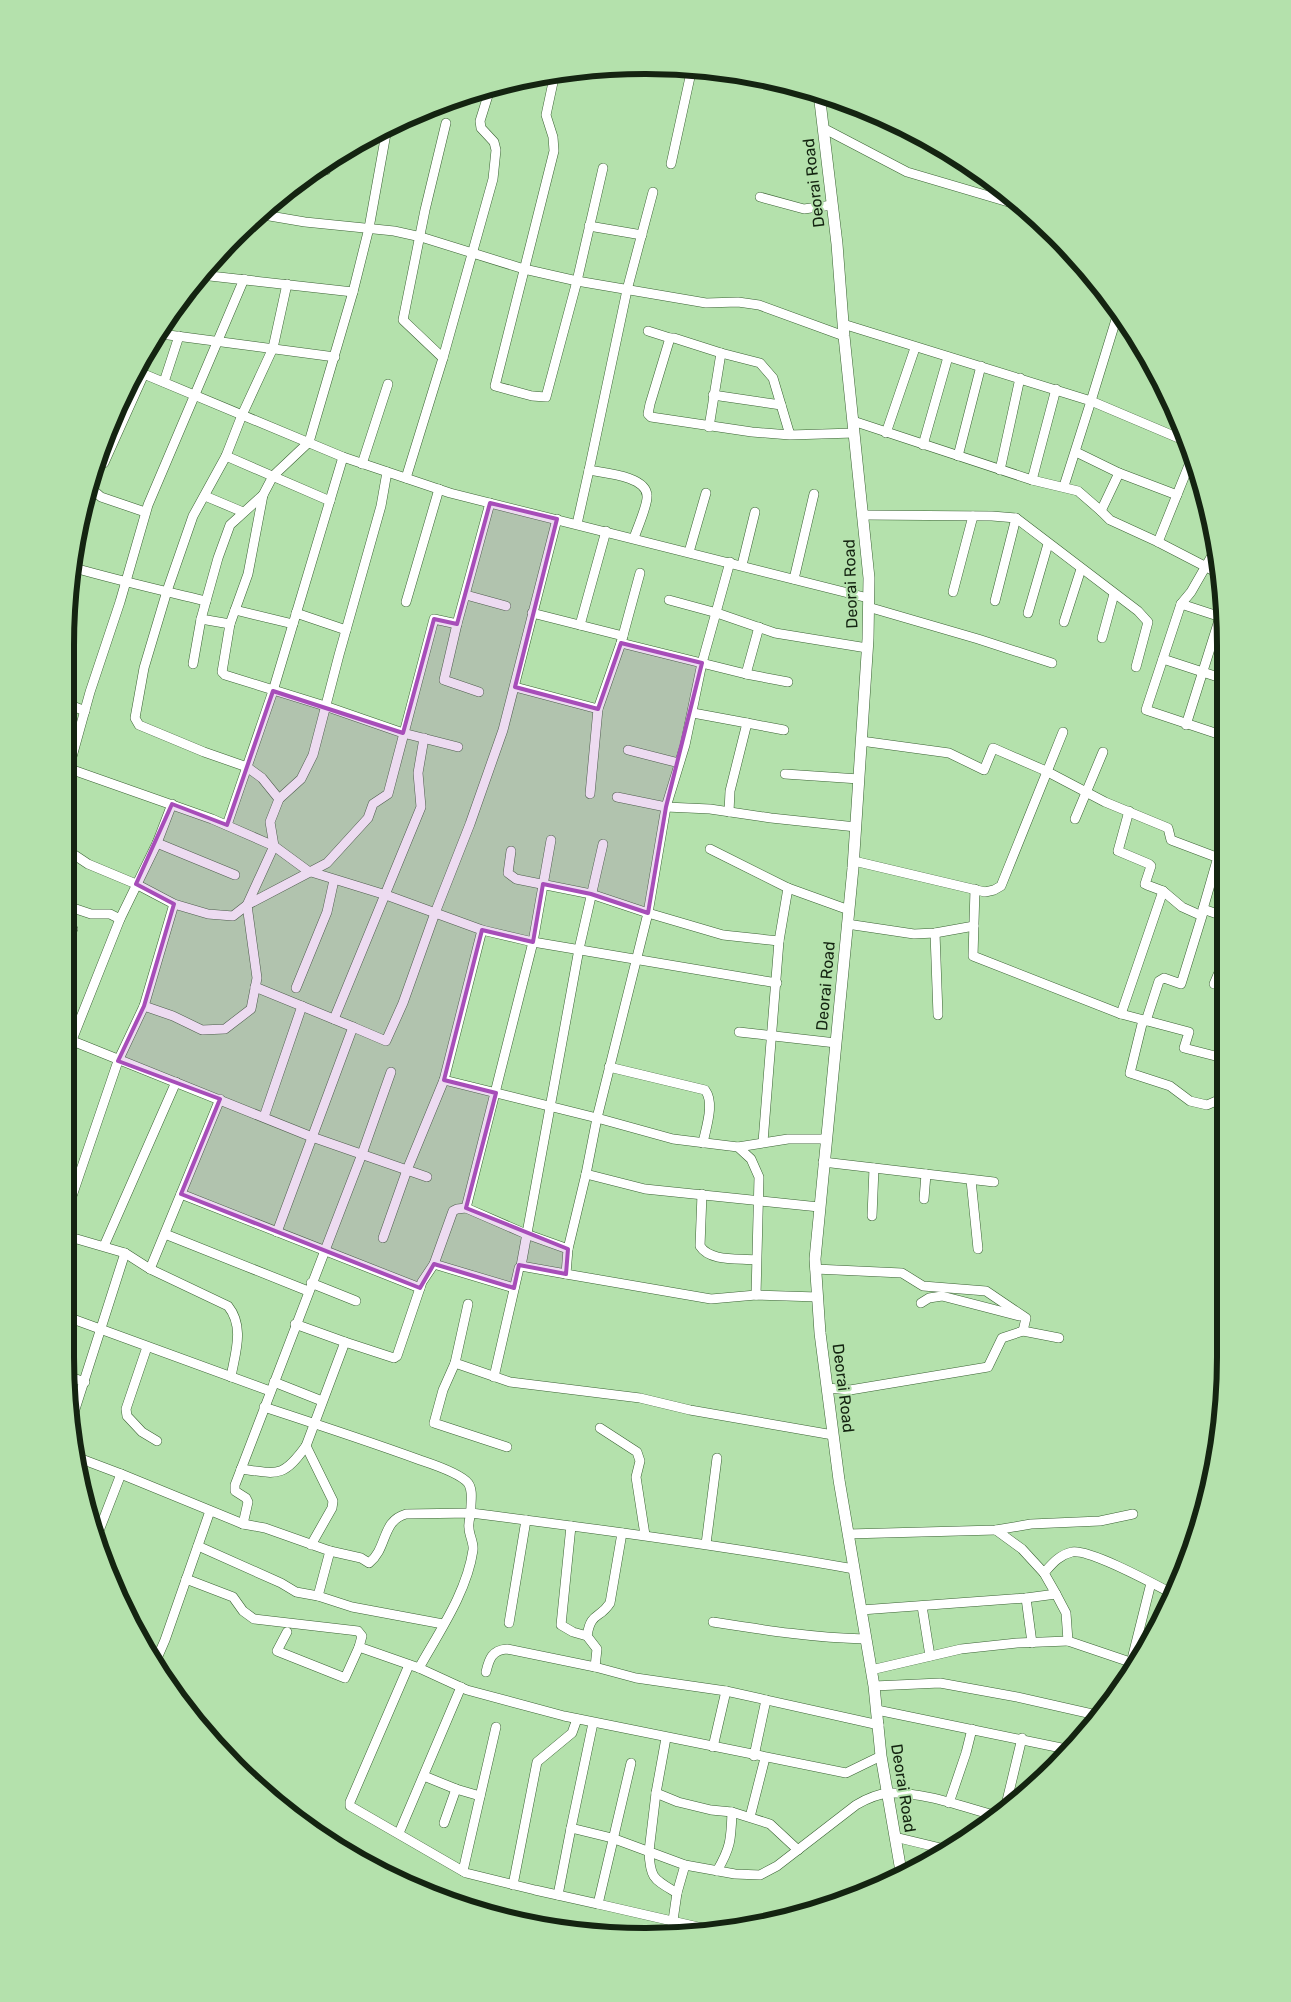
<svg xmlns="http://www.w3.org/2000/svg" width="1291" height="2002" font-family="Rubik,sans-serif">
	<rect width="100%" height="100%" fill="#b4e1ac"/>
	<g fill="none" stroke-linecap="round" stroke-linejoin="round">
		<defs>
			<g id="minor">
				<path d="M555,73L546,115L553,137L554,151L495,386L532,396L546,397L577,281L603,168"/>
				<path d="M823,128L907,172L1022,206"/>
				<path d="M671,164L692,68"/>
				<path d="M315,172L326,170L328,162"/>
				<path d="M760,197L804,209L832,205"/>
				<path d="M258,214L305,222L394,231L421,237L524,269L577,281L706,303L738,302L759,305L844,336"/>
				<path d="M589,226L642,235"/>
				<path d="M201,275L353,292"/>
				<path d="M1118,313L1091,401L1188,442"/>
				<path d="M843,324L1091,401L1064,486"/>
				<path d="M648,331L670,338"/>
				<path d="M161,334L335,357"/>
				<path d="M1139,347L1144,349"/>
				<path d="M443,358L403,320L425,210L446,123"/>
				<path d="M139,372L343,457L450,493L868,598"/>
				<path d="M164,382L179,336"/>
				<path d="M713,395L781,405"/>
				<path d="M853,421L1032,480L1078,491L1101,511L1119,473L1177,495"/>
				<path d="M709,427L721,353"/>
				<path d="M886,433L915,348"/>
				<path d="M790,435L773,378L760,363L721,353L674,338H670L650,404L648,414L651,417L752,432L790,435L854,433"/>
				<path d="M923,445L948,357"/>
				<path d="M1076,452L1119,473"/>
				<path d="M226,456L330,501"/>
				<path d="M958,456L981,366"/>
				<path d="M104,463L144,374"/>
				<path d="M362,464L388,384"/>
				<path d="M1000,470L1020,378"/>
				<path d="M406,478L443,358L493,179L496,150L494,142L481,128L480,121L490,89"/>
				<path d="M1032,480L1056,389"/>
				<path d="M92,489L101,497L145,512"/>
				<path d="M205,496L243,512"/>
				<path d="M1101,511L1110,520L1158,542L1218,573"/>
				<path d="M862,515L992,516L1016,518L1138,611L1148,622L1136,667"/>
				<path d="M577,524L589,470"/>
				<path d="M634,538C637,529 648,504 647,496C647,476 604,473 589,470L627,290L653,192"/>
				<path d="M1158,542L1193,455"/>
				<path d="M689,552L706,493"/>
				<path d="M1214,552L1191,592L1181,604L1146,710L1224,736"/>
				<path d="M742,565L755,512"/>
				<path d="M71,567C116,580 160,590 206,601"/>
				<path d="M794,579L814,494"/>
				<path d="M953,592L973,516"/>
				<path d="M466,595L506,606"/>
				<path d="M669,600L717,613L775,633L867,648"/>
				<path d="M995,601L1016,518"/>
				<path d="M406,602L439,489"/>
				<path d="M1181,604L1224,618"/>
				<path d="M868,607L978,639L1052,663"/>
				<path d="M235,610L293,624"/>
				<path d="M296,613L346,630"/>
				<path d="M532,613L623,636"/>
				<path d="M1028,613L1048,544"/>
				<path d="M201,619L230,624L248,574L263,495"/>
				<path d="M1064,622L1081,569"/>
				<path d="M230,624L222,672L225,675L325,706L403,733L458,747"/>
				<path d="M457,624L444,680L479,692"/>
				<path d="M580,625L606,531"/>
				<path d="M1102,638L1114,594"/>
				<path d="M621,643L746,674L759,627"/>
				<path d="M1163,659L1224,679"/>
				<path d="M193,664L201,619L218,558L230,525L263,495L273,476L309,442L353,292L369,228L387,128"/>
				<path d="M746,674L788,682"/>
				<path d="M515,687L598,709"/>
				<path d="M70,705L85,711"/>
				<path d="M693,713L747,723L730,791L729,812"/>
				<path d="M747,723L784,730"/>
				<path d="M1186,725L1220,617"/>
				<path d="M861,741L949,753L984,770L993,748L1046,771L1105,802L1168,828L1171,840L1224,860"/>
				<path d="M628,750L679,763"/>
				<path d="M70,764L90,692L120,602L148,505L244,279"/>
				<path d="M70,769L212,819L274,846L308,871L386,895L482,930L533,942L777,983"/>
				<path d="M785,774L859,779"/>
				<path d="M590,794L598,709L621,643L640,573"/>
				<path d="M617,797L666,807L710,809L771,818L856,827"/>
				<path d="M279,799L262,778L247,767L204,752L139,725L135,718L144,668L167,591L193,516L226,456L242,415L273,348L287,284"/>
				<path d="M1129,811L1118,851L1149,864L1151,866L1145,884L1147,885L1163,891L1182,907L1202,916L1181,984L1164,978L1159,981L1146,1021"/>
				<path d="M1075,819L1103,752"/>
				<path d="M227,825L273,691L343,457"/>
				<path d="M157,843L235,875"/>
				<path d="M710,849L788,888"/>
				<path d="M511,851L508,873L516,879L591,894L648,913L723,935L779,941"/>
				<path d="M70,852L88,864L136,884L174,904L208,914L233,916L247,905L327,863L368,818L373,804L388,794L434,619L457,624L490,503"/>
				<path d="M854,861L985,892L994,890L1001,886L1063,732"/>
				<path d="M975,889L973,956L1121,1014L1189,1032L1184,1048L1223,1058"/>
				<path d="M70,907L91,914H110L120,919"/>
				<path d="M1203,909L1218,857"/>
				<path d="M1203,913V909L1223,916"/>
				<path d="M70,924L73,929"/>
				<path d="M847,924L914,934L935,933L974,926"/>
				<path d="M482,930L444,1080L597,1118L673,1139L738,1147L751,1159L759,1177L756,1295"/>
				<path d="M935,933L938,1015"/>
				<path d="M1214,984L1223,963"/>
				<path d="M255,987L353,1027"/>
				<path d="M296,988L327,912L334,880"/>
				<path d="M144,1006L173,1016L202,1030L225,1029L251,1009L257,978L247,905L274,846L270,822L279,799L301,779L313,755L339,655L381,506L387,472"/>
				<path d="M1121,1014L1163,891"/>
				<path d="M334,1019L421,807L418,773L424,738"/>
				<path d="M1143,1020L1130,1073L1170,1086L1190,1101L1207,1105L1223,1098"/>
				<path d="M739,1032L836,1043"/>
				<path d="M70,1040L312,1137L427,1177"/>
				<path d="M70,1045L120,919L157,843L172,804"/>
				<path d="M609,1067L705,1090C715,1103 706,1127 703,1143"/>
				<path d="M264,1117L302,1006"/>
				<path d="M763,1142L779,941L788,888L849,910"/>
				<path d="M738,1147L788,1139H825"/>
				<path d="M823,1162L994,1182"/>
				<path d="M586,1174L645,1189L819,1207"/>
				<path d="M971,1180L978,1249"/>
				<path d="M181,1194L420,1288L422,1282L434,1264L453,1211L457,1209L466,1208L526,1234L568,1249L566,1274L711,1299L756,1295L818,1297"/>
				<path d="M702,1194L700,1246C710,1262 739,1258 756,1260"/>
				<path d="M924,1199L926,1174"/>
				<path d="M70,1202L118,1061L144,1006L174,904"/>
				<path d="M466,1208L533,942L551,840"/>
				<path d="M872,1216L874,1168"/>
				<path d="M277,1232L353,1027L386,1041L403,1003L435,913L470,824L503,730L557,519"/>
				<path d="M165,1234L308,1291"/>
				<path d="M70,1237L125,1253L150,1269L228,1306C245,1327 235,1353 231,1377"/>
				<path d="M383,1238L407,1170L444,1080"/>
				<path d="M104,1246L176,1082"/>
				<path d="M568,1249L586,1174L597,1118L648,913L666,807L685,745L702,663L730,562"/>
				<path d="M434,1264L514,1288"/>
				<path d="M521,1266L579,949L603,844"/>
				<path d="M150,1269L220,1099"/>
				<path d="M815,1269L902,1273L923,1286L986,1291L1026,1318L1023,1331L1059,1338"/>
				<path d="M311,1283L356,1301"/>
				<path d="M921,1303L929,1298L942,1296L1019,1316"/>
				<path d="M468,1304L455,1363L510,1382L640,1398L690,1410L833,1435"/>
				<path d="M70,1318L270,1391"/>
				<path d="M295,1324L345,1342L306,1446L333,1501L332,1508L311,1545"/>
				<path d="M345,1342L394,1358L397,1356L420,1288"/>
				<path d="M147,1347L126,1409L127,1416L142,1432L157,1441"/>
				<path d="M455,1363L443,1390L434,1423L507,1447"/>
				<path d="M70,1377L85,1382"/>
				<path d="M494,1377L519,1268L521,1266L566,1274"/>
				<path d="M274,1382L322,1401"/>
				<path d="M827,1388L850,1390L988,1367L1002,1338L1023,1331"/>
				<path d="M264,1407C316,1424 368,1441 420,1460C432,1464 460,1473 468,1483C474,1491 470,1503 471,1513C599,1529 727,1546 854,1569"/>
				<path d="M70,1425L125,1253"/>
				<path d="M600,1428L637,1452L640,1461L636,1477L645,1535"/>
				<path d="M76,1457L121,1474L95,1541"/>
				<path d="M241,1469C278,1474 283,1478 306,1446"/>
				<path d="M121,1474L243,1524L265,1528L330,1551L318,1596"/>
				<path d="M243,1524L248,1502L246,1498L235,1491V1485L362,1154L391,1072"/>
				<path d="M571,1526L561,1625L573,1632L587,1636L597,1649L595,1667L636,1678L726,1691L879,1725"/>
				<path d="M996,1530L1022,1549L1044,1573C1052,1564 1059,1555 1072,1552C1090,1549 1154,1584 1173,1594"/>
				<path d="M848,1534L996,1530L1031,1524L1100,1521L1133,1514"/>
				<path d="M706,1544L717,1458"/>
				<path d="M198,1546L281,1583L296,1592L318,1596L352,1607L443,1624"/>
				<path d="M330,1551L361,1558L369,1563C388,1548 381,1521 406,1514L471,1513C470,1517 468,1523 469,1528C469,1535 474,1543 473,1550C467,1592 439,1632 419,1668"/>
				<path d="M1044,1573L1056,1594"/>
				<path d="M186,1579L233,1597L243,1611L254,1619L358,1631L362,1636L359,1647L345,1678L277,1651L287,1632"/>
				<path d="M1026,1598L1032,1643"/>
				<path d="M922,1606L930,1656"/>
				<path d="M861,1610L1026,1598L1056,1594L1066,1613L1068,1641L1133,1663"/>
				<path d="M713,1622C764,1630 814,1638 865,1639"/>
				<path d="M509,1623L526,1520"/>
				<path d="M587,1636C591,1611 599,1620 610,1603L622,1533"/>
				<path d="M359,1647L419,1668L467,1690L564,1716L846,1773L881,1756"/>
				<path d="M155,1663L165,1640L210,1511"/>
				<path d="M1131,1663L1151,1583"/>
				<path d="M409,1665L350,1802V1806L466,1873L535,1890L598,1904"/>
				<path d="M871,1670L961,1649L1017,1643L1068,1641"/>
				<path d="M486,1672C489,1659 492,1650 507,1649L595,1667"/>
				<path d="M874,1686L940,1683L1017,1697L1101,1716"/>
				<path d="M877,1710L1071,1750"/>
				<path d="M593,1723L571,1828L612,1838L685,1865L735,1874L760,1875L777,1866L856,1805C866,1799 878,1794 889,1793C925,1792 963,1807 997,1816"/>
				<path d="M666,1738L656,1793L649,1851C650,1879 654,1879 677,1893"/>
				<path d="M713,1747L726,1691"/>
				<path d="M754,1756L766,1700"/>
				<path d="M1063,1759L1065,1748"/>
				<path d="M631,1763L598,1904L707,1929"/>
				<path d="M424,1776L456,1789L444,1823"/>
				<path d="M456,1789L480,1796"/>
				<path d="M656,1793L678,1802L711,1810L732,1812L770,1824L798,1850"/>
				<path d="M949,1803L966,1753L972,1729"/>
				<path d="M1005,1809L1022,1738"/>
				<path d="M750,1817L765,1758"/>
				<path d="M399,1833L461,1687"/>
				<path d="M895,1837L949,1850"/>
				<path d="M463,1871L496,1727"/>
				<path d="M717,1871C731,1847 731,1839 732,1812"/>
				<path d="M513,1885L537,1762L572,1733L577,1719"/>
				<path d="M558,1895L571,1828"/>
				<path d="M852,1896L853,1893"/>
				<path d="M671,1934L677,1893L685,1865"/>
			</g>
			<path id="tertiary" d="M819,93L837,244L844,336L869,578L868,639L853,868L815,1259L820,1333L839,1480L874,1686L881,1756L902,1877"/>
		</defs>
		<use href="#minor" stroke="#3a6233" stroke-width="10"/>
		<use href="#tertiary" stroke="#3a6233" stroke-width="12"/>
		<use href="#minor" stroke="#fff" stroke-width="9"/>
		<use href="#tertiary" stroke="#fff" stroke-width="11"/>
	</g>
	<path fill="#a74db9" fill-opacity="0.2" stroke="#a74db9" stroke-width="4" stroke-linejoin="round" d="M490,503L557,519L515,687L598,709L621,643L702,663L666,807L648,913L591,894L543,884L533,942L482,930L444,1080L496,1093L466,1208L568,1249L566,1274L519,1265L514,1288L434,1264L420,1288L181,1194L220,1099L118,1061L144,1006L174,904L136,884L172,804L227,825L273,691L403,733L434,619L457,624Z"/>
	<g text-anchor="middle" stroke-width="4" stroke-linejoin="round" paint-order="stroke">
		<g font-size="16" fill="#142411" stroke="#b4e1ac">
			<text transform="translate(813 183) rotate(-97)" y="6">Deorai Road</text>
			<text transform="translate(850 584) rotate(-92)" y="6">Deorai Road</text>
			<text transform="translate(825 986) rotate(-85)" y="6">Deorai Road</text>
			<text transform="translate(844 1388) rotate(83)" y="6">Deorai Road</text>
			<text transform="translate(904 1788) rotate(81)" y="6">Deorai Road</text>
		</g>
	</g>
	<path d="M0 0H1291V2002H0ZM645 74H646A571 571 0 0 1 1217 645V1357A571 571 0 0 1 646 1928H645A571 571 0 0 1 74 1357V645A571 571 0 0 1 645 74Z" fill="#b4e1ac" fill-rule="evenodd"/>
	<path fill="none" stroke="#142411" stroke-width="6" d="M645 74H646A571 571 0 0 1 1217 645V1357A571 571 0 0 1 646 1928H645A571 571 0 0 1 74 1357V645A571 571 0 0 1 645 74Z"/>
</svg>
